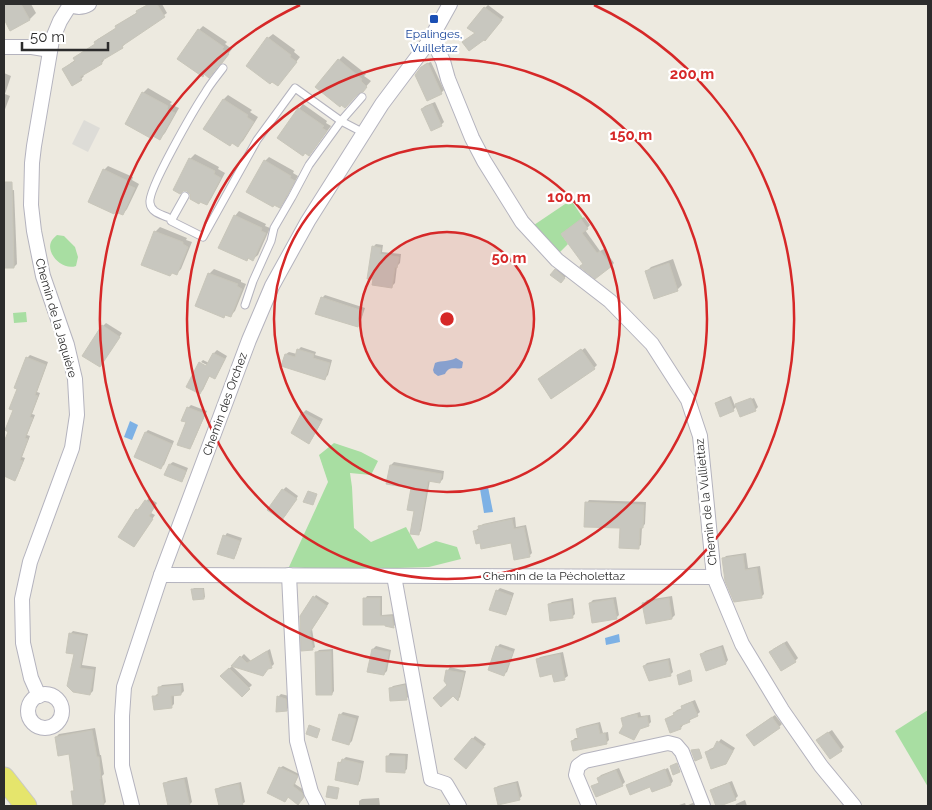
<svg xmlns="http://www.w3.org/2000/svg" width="932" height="810" font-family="Raleway,sans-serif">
	<rect width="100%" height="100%" fill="#edeae0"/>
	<g fill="#a8dea2">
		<path d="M571,200L583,218L561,234L568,244L558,254L531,227Z"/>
		<path d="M57,235L64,236L75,247L78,257L76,266C62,271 46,253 51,242C52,239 55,237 57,235Z"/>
		<path d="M26,312L27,322L14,323L13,313Z"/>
		<path d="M334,443L361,452L378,461L371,475L350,473L352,487L354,528L371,542L406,527L418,549L436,541L457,547L461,559L429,567L336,570L289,567L328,482L319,455Z"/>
		<path d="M928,710V787L895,731Z"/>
	</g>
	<path fill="#dddcd7" d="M84,120L100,128L88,152L72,144Z"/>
	<g fill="#7db1e5">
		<path d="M456,358L463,362L462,368C454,370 450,365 445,374L438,376L434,373L433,370L435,363C442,360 449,362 456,358Z"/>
		<path d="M130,421L138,425L132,440L124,437Z"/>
		<path d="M488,487L493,512L484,513L480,489Z"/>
		<path d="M619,634L620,642L606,645L605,638Z"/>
	</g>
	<g fill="#0003">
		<path d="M4,4H31L36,13L30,19L11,30L4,16Z"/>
		<path d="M149,4H162L167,13L124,43L125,44L122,47L103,58L104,60L102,63L82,74L84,76L81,79L63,69L96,44L95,42L98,39L117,28L119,24L138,12L140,9Z"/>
		<path d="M488,5L504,17L488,36L477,33L485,8Z"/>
		<path d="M203,26L227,42L225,44L232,49L222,62L199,30Z"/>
		<path d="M273,34L295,50L294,52L300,57L282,80L268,38Z"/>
		<path d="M343,56L366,74L364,76L371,81L362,91L339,60Z"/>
		<path d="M431,62L444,90L441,93L428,99L422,68L425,64Z"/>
		<path d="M4,73L11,76L5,94L10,96L4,112Z"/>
		<path d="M148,88L172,102L170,104L179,108L165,133L160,138L143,93Z"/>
		<path d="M228,95L252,110L250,112L258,117L243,141L238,145L205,129L224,99Z"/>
		<path d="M435,102L444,122L441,125L422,109L425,106Z"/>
		<path d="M303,104L327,121L326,123L331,126L313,150L299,109Z"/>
		<path d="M195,154L219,167L218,169L225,173L211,199L207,204L188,190L190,159Z"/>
		<path d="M269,157L294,171L293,173L298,176L284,202L279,206L265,161Z"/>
		<path d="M108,166L133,177L132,180L139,184L127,209L123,214L104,170Z"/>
		<path d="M14,190L17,264L14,267H4V191Z"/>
		<path d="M239,211L266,224L265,226L270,228L258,255L253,259L249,257L247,260L235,216Z"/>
		<path d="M584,217L590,225L585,230L600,251L604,249L614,263L611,266L584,264L565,232Z"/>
		<path d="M160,227L187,238L186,240L192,242L181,269L176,274L155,232Z"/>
		<path d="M376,244L383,245L382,252L401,254L400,263L397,266L395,283L392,286L373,247Z"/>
		<path d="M673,259L682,285L677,290L647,271L651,267Z"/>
		<path d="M558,267L567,274L564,279L556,270Z"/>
		<path d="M214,269L241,280V282L246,284L235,311L230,316L226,314L224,316L209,274Z"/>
		<path d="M325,295L365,308L360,323L358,326L322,298Z"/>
		<path d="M106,323L122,333L102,363L103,326Z"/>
		<path d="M301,347L316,352L315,355L332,360L328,375L325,378L286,354L289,352L297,354L298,350Z"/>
		<path d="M585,348L597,365L594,368L542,377Z"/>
		<path d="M217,350L227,356L217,375L215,378L210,375L203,390L200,392L213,368L201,362L203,360L209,363L214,353Z"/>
		<path d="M30,355L48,362L37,392L40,393L32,414L35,415L27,435L30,436L22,457L25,458L17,477L15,479L4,475V445L9,431L27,358Z"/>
		<path d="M731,396L735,406L738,403V404L754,398L758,407L755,410L737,406L733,410L716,403L719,401Z"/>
		<path d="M191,405L207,411L192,445L189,448L187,422L188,408Z"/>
		<path d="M306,410L323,419L312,439L292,433L304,412Z"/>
		<path d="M148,430L174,441L164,465L161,467L146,432Z"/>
		<path d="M173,462L188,468L184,478L181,481L170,464Z"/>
		<path d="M394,462L444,471L443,479L440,482L430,480L421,531L418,534L413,487L391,465Z"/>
		<path d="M286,487L298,496L285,516L283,490Z"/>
		<path d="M149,498L157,503L151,513L155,515L134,546L137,510L140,507L141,508Z"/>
		<path d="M589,500L646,502L645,524L642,527L641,545L638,547L622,527L587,503Z"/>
		<path d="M515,517L516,527L526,525L532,553L529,556L512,541L475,532L477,529L480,528V527L483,524Z"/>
		<path d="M227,533L242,538L236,555L233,558L225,536Z"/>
		<path d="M746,553L748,568L760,566L764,594L761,597L723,559L726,556Z"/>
		<path d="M194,588H204L205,597L204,598L193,589Z"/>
		<path d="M500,588L514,593L508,611L505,614L497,591Z"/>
		<path d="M316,595L329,603L312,629L315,647L312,649L301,616Z"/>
		<path d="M367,596H382V615L395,614L396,624L394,626L386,625L365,599Z"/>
		<path d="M672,596L675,615L672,618L644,603L647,600Z"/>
		<path d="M616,597L619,615L616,618L590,603L593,600Z"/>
		<path d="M573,598L575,614L572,617L549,604L552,602Z"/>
		<path d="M73,631L88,634L82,665L96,667L93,691L90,694L73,691L76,653L70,634Z"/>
		<path d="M787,641L798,658L795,661L773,649Z"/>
		<path d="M500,644L515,649L507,672L504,674L497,647Z"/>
		<path d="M723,645L728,660L726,663L702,654L705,651Z"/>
		<path d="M376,646L391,650L387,671L384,674L373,649Z"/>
		<path d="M270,649L274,664L271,667L233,665L244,654L251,661Z"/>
		<path d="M333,649L334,691L332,694L317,652L319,650Z"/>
		<path d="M563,652L568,676L565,678L553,673L537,660L540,657Z"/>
		<path d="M670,658L673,672L670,675L644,666L647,663Z"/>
		<path d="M232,666L252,685L242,695L222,676Z"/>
		<path d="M450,667L466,671L460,697L458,699L445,681L448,670Z"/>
		<path d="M183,683L184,691L181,694L174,695V704L172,706L154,697L157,694H159V688L162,685Z"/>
		<path d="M407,683L409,696L406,699L390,689L393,686Z"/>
		<path d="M281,694L289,696V707L286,710L278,697Z"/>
		<path d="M695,700L700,712L689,721L683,724V725L681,728L666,719L669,717L675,714L674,713L677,710L683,708L682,707L685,704Z"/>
		<path d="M343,712L359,716L352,741L349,744L340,715Z"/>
		<path d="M640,712L641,716L650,715L651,722L648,725L624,726L623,719L626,716Z"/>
		<path d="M775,715L782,724L779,727L750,732Z"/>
		<path d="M600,722L603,733L608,732L609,740L607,742L572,741L575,738H579L577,729L580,727Z"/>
		<path d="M95,728L100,755H101L104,774L102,776L106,802L103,805L96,806H75L73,791L75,789L70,753L56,737L59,734Z"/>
		<path d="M832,730L844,747L841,750L821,737Z"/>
		<path d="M475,736L486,744L469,764L456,759Z"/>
		<path d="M721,739L735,748L728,760L725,763L707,752L710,749L715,747Z"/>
		<path d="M390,753L408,754L407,769L404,772L388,756Z"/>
		<path d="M346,757L364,761L360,781L357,784L339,763Z"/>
		<path d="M283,766L299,774L295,784L304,790L306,794L301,801L288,796L285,800L280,768Z"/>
		<path d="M619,768L625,782L622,785L593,787L600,782L598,778L601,775Z"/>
		<path d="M668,768L673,781L671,784L653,791L651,785H627L630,783Z"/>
		<path d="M187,777L192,802L189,805L181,806H169L165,784L168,781Z"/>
		<path d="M518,781L522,796L519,799L495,789L498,786Z"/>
		<path d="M732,781L738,796L735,799L711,791L714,788Z"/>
		<path d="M241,782L245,802L242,804L233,806H220L217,790L220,787Z"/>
		<path d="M379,798L380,806H359V801L362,799Z"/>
		<path d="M745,800L747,806H735L736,804Z"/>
		<path d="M695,802L697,806H676L685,803L686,806Z"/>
	</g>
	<g fill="#c8c7bf" stroke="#c8c6ba">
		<path d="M4,4H21L30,20L10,31L4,19Z"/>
		<path d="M149,4H157L165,17L122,46L123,48L101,61L102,64L80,77L82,80L72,86L62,69L75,61L73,58L95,44L94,42L116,28L115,26L137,13L136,11Z"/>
		<path d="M484,7L502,20L485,41L484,40L469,51L462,42L475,33L467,28Z"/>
		<path d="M198,29L224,47L222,49L229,54L222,63L219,65L209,78L204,74L203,77L177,59Z"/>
		<path d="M267,37L291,55L290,57L297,62L278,86L272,82L270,84L246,66Z"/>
		<path d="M338,59L362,79L361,81L367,87L363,92L358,94L345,108L341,105L340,107L315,87Z"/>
		<path d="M428,63L442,94L427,101L415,75L421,67Z"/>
		<path d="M142,92L168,106L167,109L175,113L160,140L153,136L152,139L125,124Z"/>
		<path d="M223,99L248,115L247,117L254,122L238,147L232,143L230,146L203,129Z"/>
		<path d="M432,104L442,126L431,131L421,109Z"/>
		<path d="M298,108L324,126L322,128L327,131L309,156L305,153L303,156L277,138Z"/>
		<path d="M189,158L215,171L214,174L221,178L207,205L200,202L199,204L190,199V194L187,191H183L180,194L173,190Z"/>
		<path d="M264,160L291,176L290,178L295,181L280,208L274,205L273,207L246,192Z"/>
		<path d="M103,169L130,182L128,185L135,188L123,215L115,212L114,214L88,202Z"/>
		<path d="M4,182H12L14,268H4Z"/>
		<path d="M234,215L262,228L261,231L266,233L253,261L248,258L247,261L218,248Z"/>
		<path d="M581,219L588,229L582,233L597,253L600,251L612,266L595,279L580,267V266L583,264L561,234Z"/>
		<path d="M154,231L183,242V244L188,247L177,275L172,273L170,276L141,265Z"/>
		<path d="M372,246L381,248L380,254L399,257L397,268L395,267L392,288L372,285L373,279H367Z"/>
		<path d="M669,263L678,291L654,299L645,271Z"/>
		<path d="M555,269L565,278L561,283L550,275Z"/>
		<path d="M208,273L238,284L237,286L242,289L231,317L225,315L224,318L195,306Z"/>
		<path d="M321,297L363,311L358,327L315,314Z"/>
		<path d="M102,325L120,337L100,367L82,356Z"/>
		<path d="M297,349L314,354L313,358L330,363L325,380L281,366L285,354L295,357Z"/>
		<path d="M581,349L595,369L551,399L538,379Z"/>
		<path d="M213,353L225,359L215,379L209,376L200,394L186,387L199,362L206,366Z"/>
		<path d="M26,357L46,365L35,395L38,396L30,417L33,418L25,438L28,439L20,460L23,461L15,481L4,476V442L8,432L5,430L13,410L9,409L17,389L14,388Z"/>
		<path d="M729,398L734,411L720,417L715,403Z"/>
		<path d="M751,398L756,411L740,417L735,404Z"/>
		<path d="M187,407L205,414L190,449L177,445L186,422L181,421Z"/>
		<path d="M302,412L321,422L309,444L291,433Z"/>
		<path d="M145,432L172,444L161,469L134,457Z"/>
		<path d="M169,464L186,471L182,482L164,475Z"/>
		<path d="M390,465L442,474L440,483L428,481L419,535L410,534L414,511L407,510L411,488L386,484Z"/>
		<path d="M282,489L297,499L282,520L267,510Z"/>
		<path d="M308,491L317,494L313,505L303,502Z"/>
		<path d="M145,500L155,506L149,516L153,519L134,547L118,537L136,509L138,510Z"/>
		<path d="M585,502L644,505L643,528H640L639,549L619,548L620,528L584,527Z"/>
		<path d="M512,519L514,529L524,527L530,557L514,560L511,543L481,549L480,543L476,544L473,531L479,530L478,526Z"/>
		<path d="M223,535L240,541L234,559L217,554Z"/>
		<path d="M743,555L745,570L757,568L762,598L734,602L725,581L722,558Z"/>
		<path d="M191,589H203L204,599L193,600Z"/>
		<path d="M496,590L512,596L506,615L489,610Z"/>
		<path d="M313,596L327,606L310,632L313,650L301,651L300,616Z"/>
		<path d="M363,598H380V616H392L394,628L385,626V625H363Z"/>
		<path d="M669,598L672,619L646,624L642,603Z"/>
		<path d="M613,599L617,619L592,623L589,603Z"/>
		<path d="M571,601L573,618L550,621L548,604Z"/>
		<path d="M69,633L86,636L80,668L94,670L90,695L73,692L67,686L74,654L66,653Z"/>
		<path d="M784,643L796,662L781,671L769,652Z"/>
		<path d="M496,646L513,652L504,676L488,670Z"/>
		<path d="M721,647L726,664L706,671L700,654Z"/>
		<path d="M372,649L389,652L384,675L367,672Z"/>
		<path d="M267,651L272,668L268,669L263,676L231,666L240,656L247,663Z"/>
		<path d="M331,651L332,695H316L315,652Z"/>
		<path d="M560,654L565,680L554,682L552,674L540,677L536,659Z"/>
		<path d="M668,660L671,676L649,681L643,666Z"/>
		<path d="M229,668L250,689L242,697L220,676Z"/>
		<path d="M446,670L464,673L458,701L453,696L441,707L433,698L447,685L444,681Z"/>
		<path d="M690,670L692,681L679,685L677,675Z"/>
		<path d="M181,685V695L171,696L172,708L154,710L152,696H158V687Z"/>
		<path d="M405,685L407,700L390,701L389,688Z"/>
		<path d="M277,696L286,699L287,711L276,712Z"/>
		<path d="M692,702L698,716L689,720L690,722L680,726L681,729L670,733L665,719L674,715L673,713L682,709L681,706Z"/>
		<path d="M339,714L356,719L349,745L332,740Z"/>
		<path d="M637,714L638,718L647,716L649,726L640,729L634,740L619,733L623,726L621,718Z"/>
		<path d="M772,717L780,728L754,746L746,735Z"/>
		<path d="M598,724L600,734L605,733L607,744L573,751L571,741L578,739L576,729Z"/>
		<path d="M309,725L320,729L317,738L306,734Z"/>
		<path d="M92,730L97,757H99L101,779H100L104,806H73L71,791H74L69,754L58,756L55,737Z"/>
		<path d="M828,732L842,751L830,759L816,740Z"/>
		<path d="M472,738L484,747L466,769L454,759Z"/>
		<path d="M717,741L733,751L726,764L711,769L705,752L713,749Z"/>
		<path d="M699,749L702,758L695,761L691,750Z"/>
		<path d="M386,756H405V773L386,772Z"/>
		<path d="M342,759L362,764L358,785L335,780L338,762L341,763Z"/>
		<path d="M677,763L680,772L673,775L670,766Z"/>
		<path d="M279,767L298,776L293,786L302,793L304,797L298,805L288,797L285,802L267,793Z"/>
		<path d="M665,769L671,785L652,792L650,787L630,795L626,785Z"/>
		<path d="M616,770L623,786L596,797L591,786L599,783L597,778Z"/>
		<path d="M184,779L190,806H168L163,783Z"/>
		<path d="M516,783L520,800L498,805L494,788Z"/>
		<path d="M729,783L736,800L720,806H716L710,790Z"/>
		<path d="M239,784L243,806H219L215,789Z"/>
		<path d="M328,786L339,788L337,799L326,797Z"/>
	</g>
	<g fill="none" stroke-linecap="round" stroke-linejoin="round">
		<defs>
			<g id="lane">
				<path d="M185,196L171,221L203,237L257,140L295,88L341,121L364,133"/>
				<path d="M167,217C160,214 151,212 150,203C147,190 195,108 205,93C210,84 217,76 223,68"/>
				<path d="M245,305L253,281L271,241L274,228L292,197L309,165L341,121L362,97"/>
			</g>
			<g id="street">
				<path d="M69,4C76,8 82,8 89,4"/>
				<path d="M430,40L437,49L443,61L448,79L472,138L484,161L522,222L557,260L610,301L652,344L688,400L700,436L714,577L742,644L782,710L821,766L854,806"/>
				<path d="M4,47H32L50,50"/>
				<path d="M161,575L714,577"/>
				<path d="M289,575L297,741L311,792L318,806"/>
				<path d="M394,576L431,779L446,784L459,806"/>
				<circle cx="45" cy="711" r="17"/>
				<path d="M39,696L31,678L23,643L22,599L30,562L72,448L77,415L75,379L67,345L43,276L34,231L31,205L32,163L34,146L52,40L60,21L70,5"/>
				<path d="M132,806L122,766V716L124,687L161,575L249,340L272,286L308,221L382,104L430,40L450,4"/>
				<path d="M589,806L576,775L578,766L585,761L668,743L676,745L682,752L703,806"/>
			</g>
			<path id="primary" d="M4,778L26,806"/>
		</defs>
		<use href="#lane" stroke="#b4b3be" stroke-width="9"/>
		<use href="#street" stroke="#b4b3be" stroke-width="16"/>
		<use href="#primary" stroke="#c8c8c8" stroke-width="23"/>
		<use href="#lane" stroke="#fff" stroke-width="7"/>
		<use href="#street" stroke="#fff" stroke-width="14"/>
		<use href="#primary" stroke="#e5e56c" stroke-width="21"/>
	</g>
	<circle cx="447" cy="319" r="87" fill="#d62828" fill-opacity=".12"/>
	<g fill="none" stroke="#d62828" stroke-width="2.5">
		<circle cx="447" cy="319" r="87"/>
		<circle cx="447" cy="319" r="173"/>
		<circle cx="447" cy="319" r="260"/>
		<path d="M594 5A347 347 0 1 1 300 5"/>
	</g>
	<rect fill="#1a4fb4" stroke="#fff" stroke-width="2" x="429" y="14" width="10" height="10" rx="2.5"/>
	<g text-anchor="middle" stroke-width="4.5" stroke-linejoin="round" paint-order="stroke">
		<g font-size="12" fill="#164399" stroke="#fff">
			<text x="434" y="38">Epalinges,<tspan x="434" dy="14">Vuilletaz</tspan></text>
		</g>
		<g font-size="12" fill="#2c2c2c" stroke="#fff">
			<text transform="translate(56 318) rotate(74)" y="4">Chemin de la Jaquière</text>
			<text transform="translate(225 404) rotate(-70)" y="4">Chemin des Orchez</text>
			<text transform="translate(706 502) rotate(-96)" y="4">Chemin de la Vulliettaz</text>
			<text x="554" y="580">Chemin de la Pécholettaz</text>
		</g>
	</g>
	<circle cx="447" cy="319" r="8" fill="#d62828" stroke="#fff" stroke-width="2.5"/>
	<g font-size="15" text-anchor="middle" font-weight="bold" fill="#d62828" stroke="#fff" stroke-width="4.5" stroke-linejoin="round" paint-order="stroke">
		<text x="692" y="79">200 m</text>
		<text x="631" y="140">150 m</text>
		<text x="569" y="202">100 m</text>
		<text x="509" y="263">50 m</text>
	</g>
	<rect width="932" height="810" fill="none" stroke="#2c2c2c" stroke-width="10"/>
	<path d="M22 42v8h86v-8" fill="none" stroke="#2c2c2c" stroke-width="2.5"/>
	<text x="30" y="42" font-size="15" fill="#2c2c2c" stroke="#ffffff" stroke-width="4" paint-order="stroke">50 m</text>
</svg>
